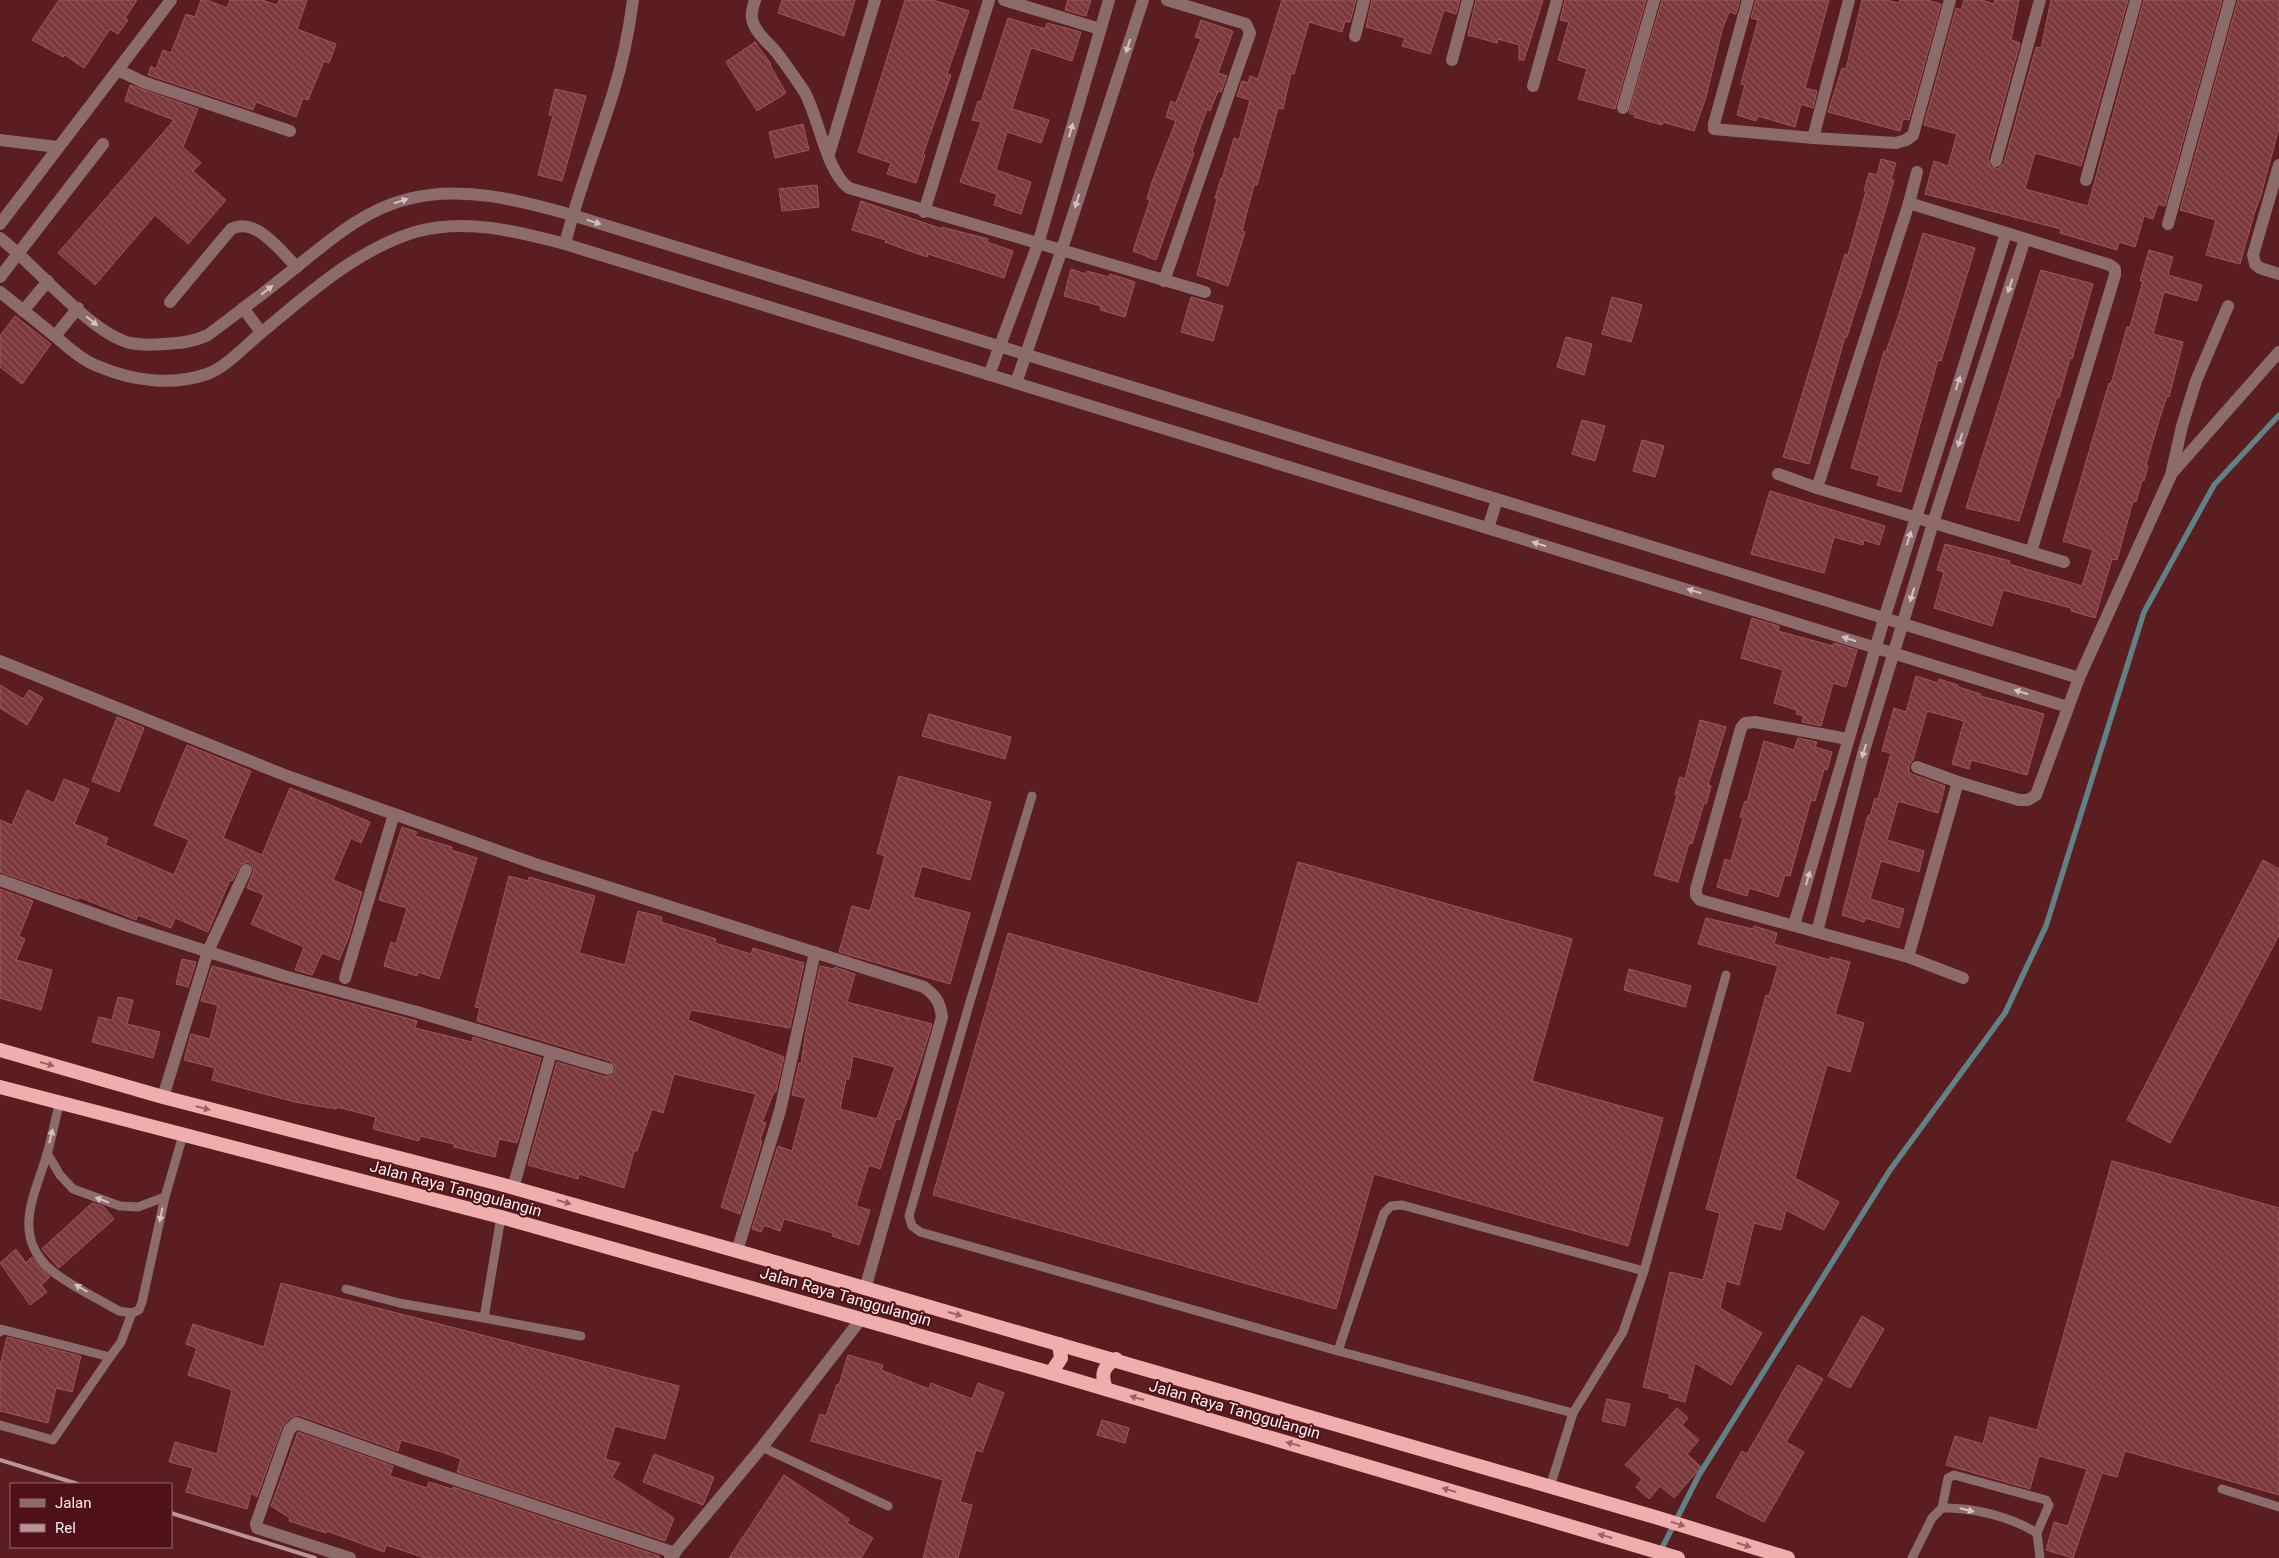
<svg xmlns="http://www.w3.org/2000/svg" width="2279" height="1558" font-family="Roboto,sans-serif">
	<defs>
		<pattern id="building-back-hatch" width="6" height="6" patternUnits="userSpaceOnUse" patternTransform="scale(1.25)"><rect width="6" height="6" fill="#7b383a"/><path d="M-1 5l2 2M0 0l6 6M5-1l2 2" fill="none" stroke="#8f5557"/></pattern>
	</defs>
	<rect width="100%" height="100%" fill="#5a1d20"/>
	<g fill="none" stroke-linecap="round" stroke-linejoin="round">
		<path stroke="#618284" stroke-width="5.5" d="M1660,1552L1699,1475L1890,1170L2005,1013L2046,926L2144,612L2214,485L2279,415"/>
	</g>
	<g fill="url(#building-back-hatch)" stroke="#9d5859" fill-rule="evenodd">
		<path d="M59,0H137L125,18L128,20L118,34L110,29L84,68L65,55L63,57L32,40Z"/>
		<path d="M201,0H207L227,8L230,0H262L277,5L279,0H307L297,29L336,44L329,63L324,61L308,100L303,98L296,117L256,102L253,110L148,75L151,66L156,69L163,50L171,53L186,14L195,17Z"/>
		<path d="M782,0H855L844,36L778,13Z"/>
		<path d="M905,0H933L969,11L947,74L951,75L923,154L925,155L916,183L887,174L891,163L858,152Z"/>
		<path d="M1068,0H1091L1086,16L1065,10Z"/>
		<path d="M1282,0H1356L1350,22L1345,21L1342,32L1309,22L1294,74L1291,73L1283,109L1278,108L1257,185H1254L1242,231L1245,232L1228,286L1197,275L1217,199L1215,198L1221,178L1222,179L1234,138L1239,140L1250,100L1237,96L1242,81L1248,83L1250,76L1258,79Z"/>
		<path d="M1372,0H1460L1456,14L1444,10L1430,54L1402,46L1405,38L1366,27Z"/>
		<path d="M1476,0H1543L1524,60H1519V45L1498,39L1497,43L1468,35Z"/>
		<path d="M1565,0H1646L1615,109L1578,99L1587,69L1558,60L1569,22L1560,20Z"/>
		<path d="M1662,0H1740L1736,14L1729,12L1722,30L1706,97L1694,131L1663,122L1662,125L1634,117L1635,115L1629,113Z"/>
		<path d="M1756,0H1829L1805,88L1817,91L1813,108L1801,104L1795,127L1758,116L1756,121L1737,115L1745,85L1741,84L1758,20L1751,18Z"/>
		<path d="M1862,0H1886L1899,3L1900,0H1927L1941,4L1909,120L1903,119L1900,131L1828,112L1842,68L1846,69Z"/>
		<path d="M1964,0H1982L1994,4L1995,0H2019L2011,40L2020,43L1988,159L1990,166L1998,169L2004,163L2036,47L2041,48L2051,0H2128L2081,166L2035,153L2025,189L2088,206L2144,0H2222L2165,206L2158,204L2153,219L2144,216L2135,247L2119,242L2117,250L2060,233L2061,229L1925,194L1934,161L1948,166L1957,134L1924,125L1956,8L1961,10Z"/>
		<path d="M2238,0H2279V128L2261,195L2254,214L2240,264L2206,255L2216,220L2180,210Z"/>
		<path d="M1008,18L1045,29L1047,23L1081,32L1072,61L1032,48L1030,51L1012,109L1049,120L1041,143L1007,132L996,170L1031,182L1021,214L994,205L997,194L960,182L981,122L972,120L978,101L981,102Z"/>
		<path d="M1201,20L1233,31L1218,73L1227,76L1221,92L1218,91L1210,111L1207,109L1192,152L1194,153L1156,260L1133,251L1150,200L1147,199L1152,182L1176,121L1166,117L1171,101L1176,103L1201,39L1195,37Z"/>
		<path d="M755,42L771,64L770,65L786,93L757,111L726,62Z"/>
		<path d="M130,85L198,109L183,147L201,163L193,171L226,200L188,244L155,215L95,285L58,253L174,120L125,101Z"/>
		<path d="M555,89L586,96L562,181L538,175L553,116L549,115Z"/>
		<path d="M803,124L809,150L775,158L769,132Z"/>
		<path d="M1881,159L1896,163L1891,179L1894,180L1860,298H1859L1847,337H1845L1809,464L1783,457L1845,254L1848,255L1866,191H1864L1869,173L1877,175Z"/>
		<path d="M817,185L819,207L782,211L779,189Z"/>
		<path d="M861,201L942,229V227L988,239L987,242L1013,251L1004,278L928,254L927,257L907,250L885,242L886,240L852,230Z"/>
		<path d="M1923,233L1975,248L1941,361L1938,360L1901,492L1877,485L1880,476L1851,468L1884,351L1886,352L1900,311Z"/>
		<path d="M2149,250L2173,257L2168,275L2202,285L2197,301L2164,292L2153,334L2183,342L2169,397L2167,396L2160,417L2146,465L2148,466L2144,481L2142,480L2136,502L2133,501L2117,560L2112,559L2095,618L2071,611V608L2003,590L1992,626L1934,608L1944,572L1937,570L1945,544L2010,561L2009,564L2082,586L2093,550L2063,541L2109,383L2111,384L2127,327H2130L2143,281H2140Z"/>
		<path d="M1071,269L1086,274L1087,271L1109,277L1110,274L1135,282L1125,317L1100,310L1101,306L1064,296Z"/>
		<path d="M2041,270L2093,284L2072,359L2070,358L2059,398L2057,397L2019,521L1966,508Z"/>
		<path d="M1191,297L1223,306L1213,341L1181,332Z"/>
		<path d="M1612,297L1642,305L1631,342L1602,334Z"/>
		<path d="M15,316L51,344L22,384L0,367V336Z"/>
		<path d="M1566,337L1592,344L1584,375L1557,367Z"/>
		<path d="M1582,420L1605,426L1595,461L1572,454Z"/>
		<path d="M1642,440L1664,446L1655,477L1633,471Z"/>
		<path d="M1770,491L1885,526L1879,545L1864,540L1863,545L1834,537L1824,573L1751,554Z"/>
		<path d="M1752,618L1779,626L1778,631L1833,646L1834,643L1857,650L1846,687L1833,683L1821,726L1802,722L1804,716L1796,714L1797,710L1774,703L1783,670L1741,658Z"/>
		<path d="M1916,676L1938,683L1939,679L1958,685V687L1981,694V696L2044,714L2027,775L1971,760L1969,769L1952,764L1964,721L1927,711L1913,760L1909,765V773L1945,786L1938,813L1898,801L1887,840L1924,851L1919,872L1881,861L1870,899L1904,909L1899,928L1865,918L1864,922L1842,915L1868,815L1870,816L1875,798L1878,799L1891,753L1882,751L1894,708L1906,712Z"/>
		<path d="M0,685L23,699L29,690L43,698L27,725L0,708Z"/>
		<path d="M929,714L1011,737L1005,759L922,736Z"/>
		<path d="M117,717L144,728L119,792L92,781Z"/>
		<path d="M1700,720L1726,727L1708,785L1711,786L1706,804L1704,803L1692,844L1689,843L1678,882L1654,875L1677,796L1675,795L1680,777L1685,779Z"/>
		<path d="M1798,738L1817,742L1815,747L1832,752L1827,770L1824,769L1815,801L1811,800L1790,876L1785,875L1778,897L1749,888L1747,896L1717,887L1725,859L1731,861L1743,818L1740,817L1745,801L1747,802L1764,741L1794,750Z"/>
		<path d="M187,745L251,771L223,838L262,855L290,788L370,822L361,843L351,838L333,880L362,892L348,939L339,960L322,953L312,975L295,970L304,947L251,924L264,895L247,888L254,870L249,862L241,864L232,881L230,880L208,932L175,918L171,928L138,915L136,920L79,897L78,899L0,872V820L12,825L27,790L54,803L64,779L89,789L74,824L108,838L105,845L174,875L189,840L154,825Z"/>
		<path d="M899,776L991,802L970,880L922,866L913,897L970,913L950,984L839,952L852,906L870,911L885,856L877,853Z"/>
		<path d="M402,827L417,832L415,836L452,847L451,850L477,858L439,979L418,972L417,976L384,966L391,942L396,944L407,908L379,900Z"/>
		<path d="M2263,860L2279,869V935L2170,1143L2127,1120Z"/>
		<path d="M1298,862L1572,939L1532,1081L1663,1118L1628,1246L1374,1174L1336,1309L933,1195L1008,933L1258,1004Z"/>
		<path d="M509,876L528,881L529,877L595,896L579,953L625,965L638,911L662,917L661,922L716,939L715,943L751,954L753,948L804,963L790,1028L691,1010L688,1020L784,1057L776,1092H774L762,1122L766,1123L760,1140L762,1141L740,1214L721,1207L756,1094L674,1074L663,1113L652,1109L637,1151H634L624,1188L579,1174L578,1179L528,1165L557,1062L606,1077L613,1075L616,1068L610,1061L477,1021L480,1008L475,1007Z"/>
		<path d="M0,889L33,901L19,936L25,939L16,960L52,970L41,1010L0,998Z"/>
		<path d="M1706,918L1753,929L1754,926L1777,933L1774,944L1830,960V957L1850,962L1835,1014L1864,1023L1850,1072L1827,1065L1795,1178L1839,1202L1824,1230L1786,1210L1781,1230L1754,1223L1739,1285L1726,1281L1720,1308L1762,1333L1731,1385L1695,1363L1685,1402L1669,1398L1670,1394L1643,1387L1670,1272L1703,1280L1720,1213L1706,1209L1766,995L1769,996L1778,966L1698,944Z"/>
		<path d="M182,959L196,962L188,987L176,984Z"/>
		<path d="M212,966L417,1021L415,1028L472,1042L473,1037L541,1058L517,1143L499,1139L495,1157L454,1147V1144L420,1136L419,1141L373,1129L376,1117L337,1107L336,1109L295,1102L212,1080L215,1068L184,1060L191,1034L210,1039L218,1005L201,1001Z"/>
		<path d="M820,966L834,969L835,967L855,974L847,1002L932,1024L922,1057L900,1120L896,1119L880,1169L869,1165L856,1206L870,1210L859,1245L832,1236L833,1233L784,1219L780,1231L764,1225L761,1232L752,1229L778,1146L792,1151L806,1098L792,1095L799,1063L801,1064L806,1031ZM853,1056L895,1067L877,1119L840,1109L846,1079H849Z"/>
		<path d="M1629,969L1691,986L1685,1007L1624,990Z"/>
		<path d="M118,997L133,1000L127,1024L160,1032L153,1058L92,1042L99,1017L112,1020Z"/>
		<path d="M2112,1161L2279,1208V1495L2125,1451L2117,1477L2102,1473L2073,1558L2046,1550L2054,1522L2068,1526L2087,1469L2039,1456L2030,1489L1946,1465L1955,1436L1983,1444L1990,1417L2037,1430Z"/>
		<path d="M92,1203L103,1206L114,1219L59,1268L42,1249Z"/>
		<path d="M16,1249L26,1263L32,1257L50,1277L41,1285L47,1292L30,1305L0,1263Z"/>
		<path d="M281,1283L679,1386L665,1439L615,1426L605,1459L620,1463L612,1477L674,1518L665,1541L457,1472L461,1459L442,1452L401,1440L398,1451L298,1415L291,1417L282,1427L257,1497L251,1493L247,1509L186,1492L193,1468L169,1462L175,1442L217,1454L232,1390L188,1375L197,1348L186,1344L193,1324L264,1347Z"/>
		<path d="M1862,1316L1884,1329L1850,1388L1828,1376Z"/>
		<path d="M7,1337L81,1356L72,1392L56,1388L48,1423L0,1411V1366Z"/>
		<path d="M848,1355L883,1365L881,1370L929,1389L931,1383L972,1399L978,1383L1004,1393L982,1452L976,1450L960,1502L972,1505L958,1558H923L943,1480L811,1441L820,1414L826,1416L837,1384L839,1385Z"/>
		<path d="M1798,1365L1823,1379L1786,1442L1804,1452L1764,1522L1716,1497L1742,1451L1747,1454Z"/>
		<path d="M1607,1399L1630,1404L1625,1426L1602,1421Z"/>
		<path d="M1677,1408L1688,1418L1682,1425L1699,1440L1687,1454L1701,1467L1674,1498L1660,1486L1649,1499L1636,1487L1642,1479L1625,1465Z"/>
		<path d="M1102,1420L1129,1428L1125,1443L1097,1435Z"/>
		<path d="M298,1432L393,1466L390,1476L427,1488L429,1482L452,1489L453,1487L659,1556V1558H425L386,1545L384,1552L327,1531L326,1533L289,1521L290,1518L271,1506Z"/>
		<path d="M654,1454L714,1477L703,1505L643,1482Z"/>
		<path d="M784,1475L849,1519L847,1523L873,1538L861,1558H729Z"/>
	</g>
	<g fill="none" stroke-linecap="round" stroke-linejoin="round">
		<g stroke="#8c6c6b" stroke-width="9">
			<path d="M1032,796L969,1005L909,1216L912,1226L920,1232L1338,1351L1384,1213L1391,1206L1402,1205L1644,1271"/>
			<path d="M60,1102C55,1119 52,1137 47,1154C35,1195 11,1235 51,1270C67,1284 99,1299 119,1311L132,1313L139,1310L142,1302L165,1197L183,1135"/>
			<path d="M47,1153L60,1175L73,1189L120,1206L138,1207L165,1197"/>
			<path d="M346,1289L399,1303L484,1318L501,1217"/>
			<path d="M484,1318L581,1336"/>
			<path d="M0,1332L1,1329L110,1357L121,1342L132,1313"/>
			<path d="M1338,1351L1573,1413"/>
			<path d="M0,1425L53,1440L110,1357"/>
			<path d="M762,1447L888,1506"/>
			<path d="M1550,1487L1573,1413L1623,1332L1644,1271L1726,975"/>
			<path d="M2222,1489L2279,1507"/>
			<path d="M1942,1508L1948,1478L1954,1475L2046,1500L2049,1505L2037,1533"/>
			<path d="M1912,1558L1932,1518L1942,1508C1973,1507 2011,1517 2037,1533L2040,1558"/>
		</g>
		<g stroke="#8c6c6b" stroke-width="12">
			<path d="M755,0C753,6 751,12 752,19C755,33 769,43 777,53C787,66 795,78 804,91C819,117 826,172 849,188L1205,292"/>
			<path d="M1004,0L1100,29"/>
			<path d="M1748,0L1714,124V129L1813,138L1896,143L1906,140L1913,135L1950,0"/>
			<path d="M1355,36L1364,0"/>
			<path d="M1452,60L1468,0"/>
			<path d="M118,70L143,82L290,131"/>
			<path d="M1533,86L1557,0"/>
			<path d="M1623,108L1654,0"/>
			<path d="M1813,138L1849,0"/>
			<path d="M0,140L58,147"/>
			<path d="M829,154L875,0"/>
			<path d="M1996,161L2040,0"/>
			<path d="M2279,165L2253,255L2255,264L2260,268L2279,274"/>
			<path d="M2086,180L2136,0"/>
			<path d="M1909,203L2110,265L2115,269V275L2031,552"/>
			<path d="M924,212L989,0"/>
			<path d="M2168,224L2230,0"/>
			<path d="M0,238C34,264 91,334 130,343C141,345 153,345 164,344C181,343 193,342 208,335C237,313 267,291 295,268C329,241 365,209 408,199C462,185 519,200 572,215L2079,678"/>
			<path d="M565,244C578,191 598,142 614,90C623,61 629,30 633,0"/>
			<path d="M0,277L103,144"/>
			<path d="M1164,281L1250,33L1246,24L1167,0"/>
			<path d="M0,292C19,307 38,322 56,337C69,348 83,361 100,367C133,381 173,386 207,374C225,368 246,345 261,333C308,294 356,250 415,232C465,218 516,231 565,244L2068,707"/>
			<path d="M170,302L231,229C256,216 280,251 297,267"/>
			<path d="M243,308L261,332"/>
			<path d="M23,311L48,281"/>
			<path d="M55,336L78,308"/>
			<path d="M989,375L1038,244L1109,0"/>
			<path d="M1016,383L1062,249L1143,0"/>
			<path d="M2172,473L2279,352"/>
			<path d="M1778,474L1817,488L2064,562"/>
			<path d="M1817,488L1909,203L1917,172"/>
			<path d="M1488,528L1497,500"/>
			<path d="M0,661L287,776L535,864L924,987C936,996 940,1002 942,1017L865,1289"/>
			<path d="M1848,739L1755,722L1745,723L1741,728L1696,889V895L1700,900L1908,957L1963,978"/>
			<path d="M1917,767L1958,782L2019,800H2028L2036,795L2079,678L2171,475L2182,426L2196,381L2228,306"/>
			<path d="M0,880L128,926L284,976L417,1012L608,1069"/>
			<path d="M1794,925L1884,619L2006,233"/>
			<path d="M1817,932L1863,754L1933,523L2025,239"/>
			<path d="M1908,957L1958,782"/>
			<path d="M345,978L394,814"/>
			<path d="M163,1097L208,951L246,870"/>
			<path d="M513,1188L551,1053"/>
			<path d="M737,1251L780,1111L815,952"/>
			<path d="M350,1558L257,1528L256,1524L289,1430L296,1423L427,1470L675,1553"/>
		</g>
		<g stroke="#8c6c6b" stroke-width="12">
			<path d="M0,224L171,0"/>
			<path d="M670,1558L762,1447L861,1319"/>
		</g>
		<g stroke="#efaead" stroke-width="14">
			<path d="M0,1050L163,1097L500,1184L737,1251L1655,1517L1788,1558"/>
			<path d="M0,1087L501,1217L1051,1373L1678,1558"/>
			<path d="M1051,1373L1061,1358L1059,1344"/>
			<path d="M1106,1389C1101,1375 1102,1367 1116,1359"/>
		</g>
		<g stroke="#b89596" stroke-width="4">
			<path d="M0,1460L78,1484"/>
			<path d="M171,1513L315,1558"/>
		</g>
	</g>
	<defs><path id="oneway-solid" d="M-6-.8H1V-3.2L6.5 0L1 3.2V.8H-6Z" transform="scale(1.25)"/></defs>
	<g fill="#d6c0c0">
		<use href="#oneway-solid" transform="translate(1128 46) rotate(108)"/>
		<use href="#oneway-solid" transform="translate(1071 130) rotate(-74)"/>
		<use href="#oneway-solid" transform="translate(401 201) rotate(-18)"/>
		<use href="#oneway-solid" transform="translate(1077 201) rotate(108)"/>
		<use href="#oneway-solid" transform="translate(594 222) rotate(17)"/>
		<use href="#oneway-solid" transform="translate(2010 286) rotate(108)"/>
		<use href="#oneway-solid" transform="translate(267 290) rotate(-38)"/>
		<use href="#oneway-solid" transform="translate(92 321) rotate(40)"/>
		<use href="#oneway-solid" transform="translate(1958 383) rotate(-72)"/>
		<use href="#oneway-solid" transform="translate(1960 440) rotate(108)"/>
		<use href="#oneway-solid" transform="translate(1909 538) rotate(-73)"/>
		<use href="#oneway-solid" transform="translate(1539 544) rotate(-163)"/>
		<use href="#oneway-solid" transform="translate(1694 591) rotate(-163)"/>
		<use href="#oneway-solid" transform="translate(1912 595) rotate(107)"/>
		<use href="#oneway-solid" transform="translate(1849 639) rotate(-163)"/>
		<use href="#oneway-solid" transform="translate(2021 692) rotate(-163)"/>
		<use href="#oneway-solid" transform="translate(1864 751) rotate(107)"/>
		<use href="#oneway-solid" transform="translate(1808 878) rotate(-74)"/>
		<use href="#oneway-solid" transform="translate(51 1136) rotate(-76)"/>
		<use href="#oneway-solid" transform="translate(102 1200) rotate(-159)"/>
		<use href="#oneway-solid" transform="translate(161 1215) rotate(102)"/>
		<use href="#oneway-solid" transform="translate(81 1288) rotate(-149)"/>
		<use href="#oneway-solid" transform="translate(1967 1510) rotate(13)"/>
	</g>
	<g fill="#9e6062">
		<use href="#oneway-solid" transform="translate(47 1064) rotate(16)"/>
		<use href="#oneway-solid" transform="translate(203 1108) rotate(14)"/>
		<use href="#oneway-solid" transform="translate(564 1202) rotate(16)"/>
		<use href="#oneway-solid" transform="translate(955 1314) rotate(16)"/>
		<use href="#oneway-solid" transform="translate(1137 1398) rotate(-164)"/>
		<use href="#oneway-solid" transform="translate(1293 1444) rotate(-164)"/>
		<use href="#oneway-solid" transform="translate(1449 1490) rotate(-164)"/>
		<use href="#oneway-solid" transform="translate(1678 1524) rotate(18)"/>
		<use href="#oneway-solid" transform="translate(1605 1536) rotate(-164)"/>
		<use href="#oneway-solid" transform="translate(1744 1545) rotate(17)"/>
	</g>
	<g text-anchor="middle" stroke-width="4" stroke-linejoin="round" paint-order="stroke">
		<g font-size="16" fill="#feeeed" stroke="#4e1117">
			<text transform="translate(456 1188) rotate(15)" y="6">Jalan Raya Tanggulangin</text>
			<text transform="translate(846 1296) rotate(16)" y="6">Jalan Raya Tanggulangin</text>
			<text transform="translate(1235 1409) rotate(16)" y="6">Jalan Raya Tanggulangin</text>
		</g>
	</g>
	<rect x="10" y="1483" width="162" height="65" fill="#4e1117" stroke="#94696d"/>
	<rect x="20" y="1499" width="25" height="8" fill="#8c6c6b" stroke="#94696d"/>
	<text x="55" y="1508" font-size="15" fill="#feeeed">Jalan</text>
	<rect x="20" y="1524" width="25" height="8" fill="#b89596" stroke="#94696d"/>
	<text x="55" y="1533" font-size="15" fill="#feeeed">Rel</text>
</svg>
